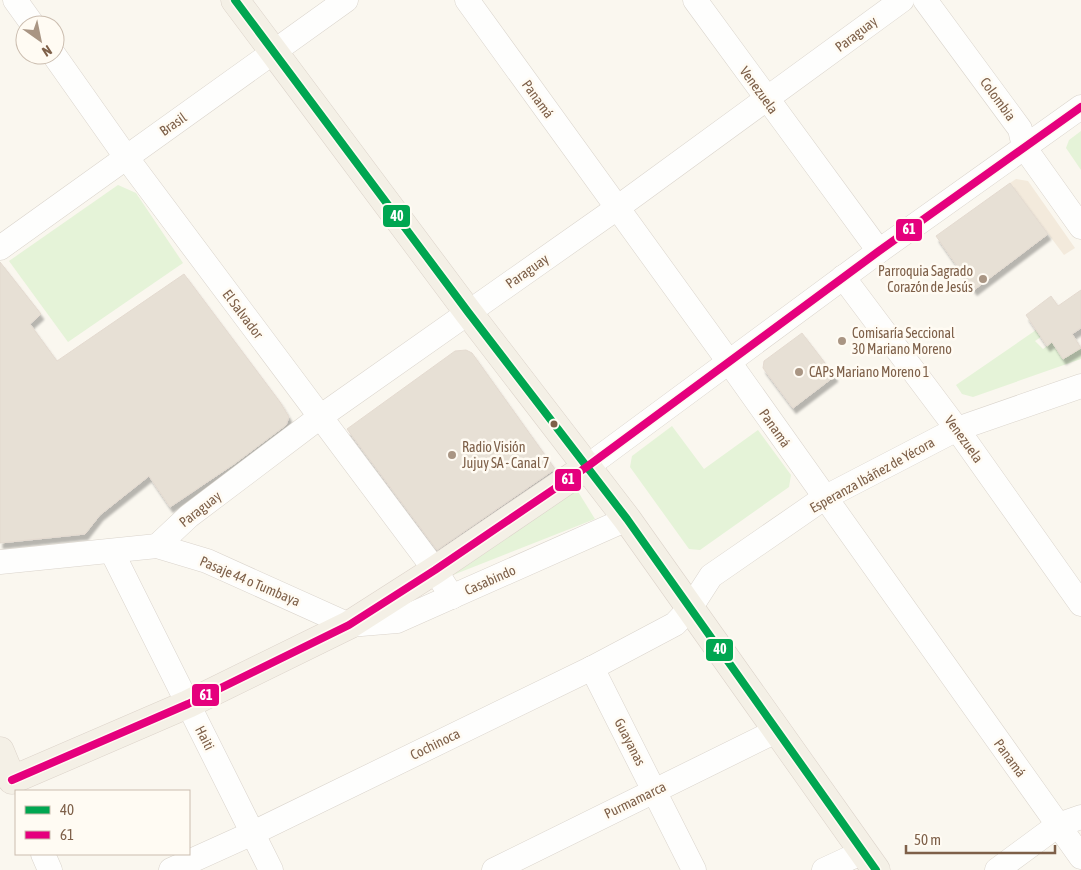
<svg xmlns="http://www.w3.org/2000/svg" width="1081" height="870" font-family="'Asap Condensed',sans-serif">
	<defs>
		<filter id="shadow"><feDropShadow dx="3" dy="5.5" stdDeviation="1" flood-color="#0004"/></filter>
	</defs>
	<rect width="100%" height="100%" fill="#faf7ef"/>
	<path fill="#f3eadc" d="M1016,179L1028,181L1075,248L1064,255L1010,183Z"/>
	<g fill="#e5f3d8">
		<path d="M1081,131V170L1066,148L1069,140Z"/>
		<path d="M118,185L136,193L183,263L68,342L9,261Z"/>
		<path d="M1036,330L1044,335L1035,341L1043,349L1052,342L1063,359L1081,348V359L973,397L962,394L956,385Z"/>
		<path d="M672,426L704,469L758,430L791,475L789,487L700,550L689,549L630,467L632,456Z"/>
		<path d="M577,490L595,519L453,575Z"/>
	</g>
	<g fill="#e7e0d5" stroke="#e4dad0" filter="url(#shadow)">
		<path d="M1010,183L1048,234L974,290L936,236Z"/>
		<path d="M0,262L41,314L30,324L57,361L184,274L280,402L289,417L286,425L234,464L170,507L149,476L100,515L85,534L0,543Z"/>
		<path d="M1081,290V328L1072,334L1081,348L1063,359L1052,342L1047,346L1026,315L1051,296L1058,306Z"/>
		<path d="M802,333L835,376L793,408L763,368L764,361Z"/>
		<path d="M466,350L472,353L555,469L437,550L347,429L455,351Z"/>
	</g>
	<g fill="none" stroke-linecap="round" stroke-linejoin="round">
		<defs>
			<g id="minor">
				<path d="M15,0L33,25"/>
				<path d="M467,0L729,362L1081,857"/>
				<path d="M695,0L879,251"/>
				<path d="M925,0L1020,129L1024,147L1081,227"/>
				<path d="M54,55L126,157L435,570L452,597"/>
				<path d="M0,248L346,0"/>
				<path d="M843,277L957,429L1081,604"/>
				<path d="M588,466L879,251L1081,107"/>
				<path d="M157,546L189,516L320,417L617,208L902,0"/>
				<path d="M112,552L271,870"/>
				<path d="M0,562L157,546L207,561L349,625L397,621L627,519"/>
				<path d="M592,668L694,870"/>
				<path d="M43,854L50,870"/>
				<path d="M171,870L253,833L592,668L675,624L691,607L711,576L824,498L957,429L1081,386"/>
				<path d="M494,870L776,731"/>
				<path d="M824,870L863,852"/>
				<path d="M997,870L1058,825L1081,817"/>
			</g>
			<g id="major">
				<path d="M235,0L468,312L627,519L876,870"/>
				<path d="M0,751L12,780L188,704L349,625L435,570L588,466"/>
			</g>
		</defs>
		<use href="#minor" stroke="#dad4cc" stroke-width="25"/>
		<use href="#major" stroke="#dcd3ca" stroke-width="29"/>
		<use href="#minor" stroke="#fefefd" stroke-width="24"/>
		<use href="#major" stroke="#f4f0e6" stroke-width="28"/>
		<defs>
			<path id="bus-1" d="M235,0L468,312L627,519L876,870"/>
			<path id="bus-2" d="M12,780L188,704L349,625L435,570L588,466L879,251L1081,107"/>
		</defs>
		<use href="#bus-1" stroke="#fffbf3" stroke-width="11"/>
		<use href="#bus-2" stroke="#fffbf3" stroke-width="11"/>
		<use href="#bus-1" stroke="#00a651" stroke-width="8"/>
		<use href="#bus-2" stroke="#e5007d" stroke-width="8"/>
	</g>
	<g fill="#a99583" stroke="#fffbf3" stroke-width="2">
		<circle cx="983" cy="279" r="5"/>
		<circle cx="842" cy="341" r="5"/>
		<circle cx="799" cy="372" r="5"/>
		<circle cx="452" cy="455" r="5"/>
	</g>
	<circle fill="#7e6049" stroke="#fffbf3" stroke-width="2" cx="554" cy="424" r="4.5"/>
	<g text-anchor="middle" stroke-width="5" stroke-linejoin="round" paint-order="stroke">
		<g font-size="14" fill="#7e6049" stroke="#fffbf3">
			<text transform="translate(856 34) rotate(-37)" y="5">Paraguay</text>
			<text transform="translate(759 90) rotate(54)" y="5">Venezuela</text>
			<text transform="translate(538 99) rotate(54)" y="5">Panamá</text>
			<text transform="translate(998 99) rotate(54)" y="5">Colombia</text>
			<text transform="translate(173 124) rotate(-35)" y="5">Brasil</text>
			<text transform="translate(527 271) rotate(-35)" y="5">Paraguay</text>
			<text transform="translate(243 314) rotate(53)" y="5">El Salvador</text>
			<text transform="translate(775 428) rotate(55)" y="5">Panamá</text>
			<text transform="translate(964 439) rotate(54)" y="5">Venezuela</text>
			<text transform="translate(872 475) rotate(-29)" y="5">Esperanza Ibáñez de Yécora</text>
			<text transform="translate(200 509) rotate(-38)" y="5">Paraguay</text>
			<text transform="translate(490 580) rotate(-24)" y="5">Casabindo</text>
			<text transform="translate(250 581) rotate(23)" y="5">Pasaje 44 o Tumbaya</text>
			<text transform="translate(205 738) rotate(63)" y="5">Haiti</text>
			<text transform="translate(630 742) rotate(63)" y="5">Guayanas</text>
			<text transform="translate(435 744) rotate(-26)" y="5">Cochinoca</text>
			<text transform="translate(1010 758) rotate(54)" y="5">Panamá</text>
			<text transform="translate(635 800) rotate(-26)" y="5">Purmamarca</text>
		</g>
		<g font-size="14" fill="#7e6049" stroke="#fffbf3" text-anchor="start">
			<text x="973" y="276" text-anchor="end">Parroquia Sagrado<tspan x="973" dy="16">Corazón de Jesús</tspan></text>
			<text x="852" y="338">Comisaría Seccional<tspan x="852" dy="16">30 Mariano Moreno</tspan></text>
			<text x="809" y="377">CAPs Mariano Moreno 1</text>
			<text x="462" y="452">Radio Visión<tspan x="462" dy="16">Jujuy SA - Canal 7</tspan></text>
		</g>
	</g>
	<g stroke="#fffbf3" stroke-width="2">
		<rect x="382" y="204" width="29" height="24" rx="5" fill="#00a651"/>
		<rect x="895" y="218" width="28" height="24" rx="5" fill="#e5007d"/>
		<rect x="554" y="468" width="28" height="24" rx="5" fill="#e5007d"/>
		<rect x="705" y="638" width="29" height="24" rx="5" fill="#00a651"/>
		<rect x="191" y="683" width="29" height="24" rx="5" fill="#e5007d"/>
	</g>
	<g font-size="14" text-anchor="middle" font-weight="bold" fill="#fff">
		<text x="397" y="221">40</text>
		<text x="909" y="234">61</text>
		<text x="568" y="484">61</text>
		<text x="720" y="654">40</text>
		<text x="206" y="700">61</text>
	</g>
	<rect x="15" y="790" width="175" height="65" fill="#fffbf3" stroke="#cbbdaf"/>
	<rect x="25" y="806" width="25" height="8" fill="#00a651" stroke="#cbbdaf"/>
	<text x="60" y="815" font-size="15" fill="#7e6049">40</text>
	<rect x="25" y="831" width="25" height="8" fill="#e5007d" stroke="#cbbdaf"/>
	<text x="60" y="840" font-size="15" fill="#7e6049">61</text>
	<g transform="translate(40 40) rotate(147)"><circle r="24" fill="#fffbf3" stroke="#cbbdaf"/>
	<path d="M0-4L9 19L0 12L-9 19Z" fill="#a99583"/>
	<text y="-8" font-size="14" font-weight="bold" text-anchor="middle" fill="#7e6049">N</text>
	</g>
	<path d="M906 845v8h149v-8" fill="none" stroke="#7e6049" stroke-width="2.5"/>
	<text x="914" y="845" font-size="15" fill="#7e6049" stroke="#fffbf3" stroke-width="4" paint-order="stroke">50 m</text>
</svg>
